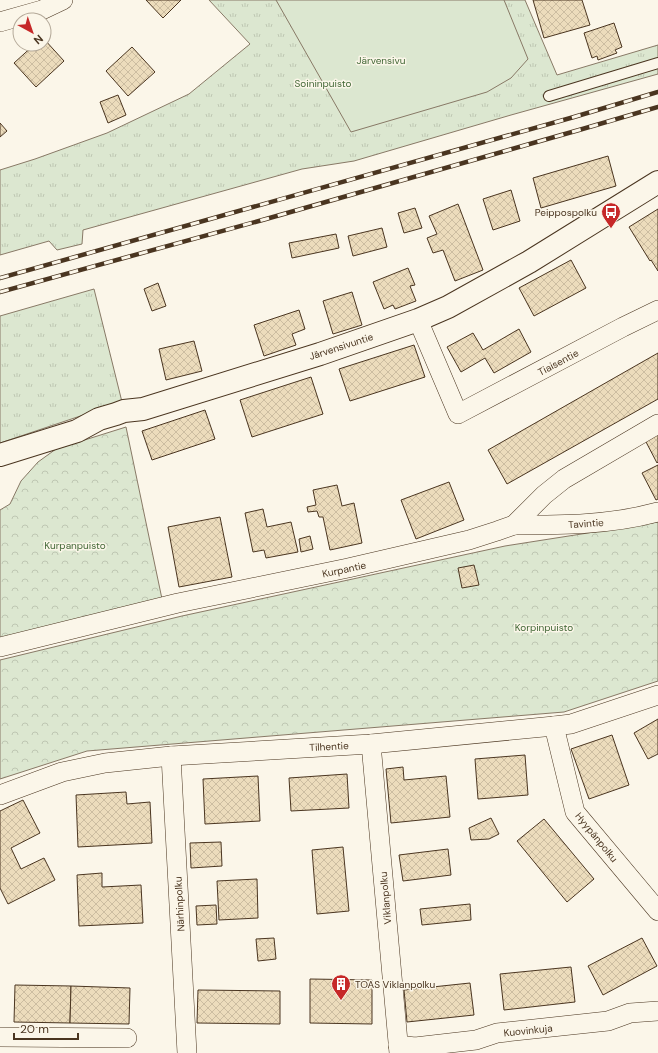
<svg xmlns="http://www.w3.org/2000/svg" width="658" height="1053" font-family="'DM Sans',sans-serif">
	<defs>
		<pattern id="grass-tufts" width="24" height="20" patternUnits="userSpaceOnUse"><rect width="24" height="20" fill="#dce7d0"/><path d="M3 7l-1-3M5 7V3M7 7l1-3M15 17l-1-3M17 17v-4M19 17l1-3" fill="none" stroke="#bec7b2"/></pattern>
		<pattern id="forest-crowns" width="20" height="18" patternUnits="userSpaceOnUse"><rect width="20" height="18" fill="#dce7d0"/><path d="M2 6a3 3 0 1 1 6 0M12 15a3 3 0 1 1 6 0" fill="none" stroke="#bec7b2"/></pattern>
		<pattern id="building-cross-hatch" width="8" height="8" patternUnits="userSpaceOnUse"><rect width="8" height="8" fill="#ecdcbc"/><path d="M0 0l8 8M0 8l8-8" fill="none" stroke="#ccbda1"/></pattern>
	</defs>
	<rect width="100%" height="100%" fill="#fbf6e9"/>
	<g fill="url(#grass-tufts)" stroke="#887966">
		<path d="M209,0H525L557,75L658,45V74L511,115L354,161L302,169L83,230L82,244L57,250L49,241L0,255V170L35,159L107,133L189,94L250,44Z"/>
		<path d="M94,289L122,402L0,443V316Z"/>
	</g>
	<g fill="url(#forest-crowns)" stroke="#887966">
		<path d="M126,427L162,599L0,640V510L10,504L21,481L38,462L56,449Z"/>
		<path d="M658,522V681L564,712L87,751L0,779V660L182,616L505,546Z"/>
	</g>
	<path fill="#dce7d0" stroke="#887966" d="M276,0H504L528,59L511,78L487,92L351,132Z"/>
	<g fill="url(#building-cross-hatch)" stroke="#4a3520">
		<path d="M146,0H181L163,18Z"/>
		<path d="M533,0H582L590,25L544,38Z"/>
		<path d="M614,23L622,47L615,50L617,53L598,60L597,56L592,58L584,33Z"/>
		<path d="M44,39L64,61L36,87L14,63L35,44H44Z"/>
		<path d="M132,47L155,72L128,96L106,71Z"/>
		<path d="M118,95L126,115L108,123L100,102Z"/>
		<path d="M0,123L7,131L0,137Z"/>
		<path d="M608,156L616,186L541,208L533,178Z"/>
		<path d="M511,190L520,221L493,230L483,199Z"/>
		<path d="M458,204L483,270L455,281L443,250L433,253L427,238L437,234L429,216Z"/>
		<path d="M415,208L422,228L404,233L398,213Z"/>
		<path d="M658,209V271L651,260L650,261L629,227Z"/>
		<path d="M382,228L387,247L353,256L348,236Z"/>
		<path d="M336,234L339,248L292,258L289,243Z"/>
		<path d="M571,260L586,288L534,316L519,288Z"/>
		<path d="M408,268L415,285L410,286L416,301L395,309L393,305L384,309L373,282Z"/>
		<path d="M158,283L166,306L152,311L144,289Z"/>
		<path d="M352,292L362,325L333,334L323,301Z"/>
		<path d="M299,310L305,329L292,334L296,345L264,356L254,325Z"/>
		<path d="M519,329L531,352L494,373L485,358L461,372L447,347L473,333L483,350Z"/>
		<path d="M194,341L202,371L166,380L159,349Z"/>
		<path d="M414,345L425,377L350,401L339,369Z"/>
		<path d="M658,353V399L507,484L488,450Z"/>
		<path d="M311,377L323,414L252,437L240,400Z"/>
		<path d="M205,410L215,439L152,460L142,431Z"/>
		<path d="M658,433V462L657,463L645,440Z"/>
		<path d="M658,465V499L656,500L642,473Z"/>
		<path d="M449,482L464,520L416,539L401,500Z"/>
		<path d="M337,485L342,506L354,503L362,543L330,550L323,517H319L317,511L308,512L307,507L316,505L313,490Z"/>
		<path d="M263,509L267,527L291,522L298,552L266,558L264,550L253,552L245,513Z"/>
		<path d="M220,517L232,577L179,587L168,527Z"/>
		<path d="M310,536L313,549L301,552L299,539Z"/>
		<path d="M474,565L479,585L462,588L458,568Z"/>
		<path d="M658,719V754L648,759L634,733Z"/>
		<path d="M612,735L629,785L589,799L571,749Z"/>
		<path d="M525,755L528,795L478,799L475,759Z"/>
		<path d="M403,767L404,780L446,776L450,817L391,823L386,769Z"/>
		<path d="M347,774L349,808L291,811L289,778Z"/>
		<path d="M258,776L260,821L205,824L203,779Z"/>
		<path d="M126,792L127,804L150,802L152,843L78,847L76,795Z"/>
		<path d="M23,800L40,833L11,848L21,869L44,858L55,880L8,904L0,888V811Z"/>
		<path d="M491,818L499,834L489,839L471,840L469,828Z"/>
		<path d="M544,819L594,879L567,902L517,841Z"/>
		<path d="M221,842L222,866L191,868L190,843Z"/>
		<path d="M343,847L349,911L317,914L312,850Z"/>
		<path d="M448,849L451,875L403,881L399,855Z"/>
		<path d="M102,873V887L141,885L143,923L79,926L77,875Z"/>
		<path d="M257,879L258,918L219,920L217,881Z"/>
		<path d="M470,904L471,920L422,925L420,909Z"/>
		<path d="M216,905L217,924L197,925L196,906Z"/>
		<path d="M274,938L276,959L258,961L256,939Z"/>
		<path d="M642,938L657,966L603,995L588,966Z"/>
		<path d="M571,967L575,1002L504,1010L500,974Z"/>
		<path d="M310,979L372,980V1024L310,1023Z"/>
		<path d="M470,983L474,1015L407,1022L404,990Z"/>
		<path d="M15,985L71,986L70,1023L14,1022Z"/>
		<path d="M71,986L130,988L129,1024L70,1023Z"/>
		<path d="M198,990L280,991V1024L197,1023Z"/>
	</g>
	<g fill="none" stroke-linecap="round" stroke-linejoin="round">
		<defs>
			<path id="service" d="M549,96L658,63"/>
			<g id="minor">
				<path d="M0,22L42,10L63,0"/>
				<path d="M418,320L458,414L623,327L658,310"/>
				<path d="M514,525C563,525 611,525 658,512"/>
				<path d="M0,647L178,603L348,568L469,540L497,531L514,525L544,495L564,479L658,424"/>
				<path d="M554,726L575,812L658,911"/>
				<path d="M371,744L399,1053"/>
				<path d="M171,756L187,1053"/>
				<path d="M0,795L62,772L105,763L171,756L371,744L554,726L571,724L658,695"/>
				<path d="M0,1037L127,1038"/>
				<path d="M398,1045L415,1047L476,1040L497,1033L608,1021L630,1013L658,1011"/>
			</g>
			<path id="tertiary" d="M0,455L77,431L99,419L116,414L124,411L143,409L320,354L418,320L448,307L529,262L658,182"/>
		</defs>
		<use href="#service" stroke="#4a3520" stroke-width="12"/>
		<use href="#minor" stroke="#4a3520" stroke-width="20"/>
		<use href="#tertiary" stroke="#4a3520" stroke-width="24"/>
		<use href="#service" stroke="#fbf6e9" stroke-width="10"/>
		<use href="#minor" stroke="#fbf6e9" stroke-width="19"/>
		<use href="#tertiary" stroke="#fbf6e9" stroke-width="22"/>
		<defs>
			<g id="rail">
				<path d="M0,278L574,117L658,92"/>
				<path d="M0,292L266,219L579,130L658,107"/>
			</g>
		</defs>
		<use href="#rail" stroke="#4a3520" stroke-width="4.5"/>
		<use href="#rail" stroke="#fbf6e9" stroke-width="3" stroke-dasharray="9" stroke-linecap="butt"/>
	</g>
	<defs>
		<symbol id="bus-pin" viewBox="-11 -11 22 30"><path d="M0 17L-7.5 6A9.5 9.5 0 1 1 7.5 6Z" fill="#c62828" stroke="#fbf6e9"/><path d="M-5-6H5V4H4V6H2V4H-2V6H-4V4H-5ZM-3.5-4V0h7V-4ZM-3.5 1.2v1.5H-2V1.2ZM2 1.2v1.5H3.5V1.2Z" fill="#fff"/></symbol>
		<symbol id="building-pin" viewBox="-11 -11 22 30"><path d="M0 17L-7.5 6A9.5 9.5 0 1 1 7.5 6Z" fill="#c62828" stroke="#fbf6e9"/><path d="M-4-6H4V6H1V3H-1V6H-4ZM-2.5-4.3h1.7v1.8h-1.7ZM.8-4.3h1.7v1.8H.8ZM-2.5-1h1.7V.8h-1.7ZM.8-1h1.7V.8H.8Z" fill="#fff"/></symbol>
	</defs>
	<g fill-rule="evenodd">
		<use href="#bus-pin" x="600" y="201" width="22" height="30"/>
		<use href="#building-pin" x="330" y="973" width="22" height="30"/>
	</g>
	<g text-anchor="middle" stroke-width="3" stroke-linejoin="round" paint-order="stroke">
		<g font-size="10" fill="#436837" stroke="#fbf6e9">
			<text x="381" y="64">Järvensivu</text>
			<text x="323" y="87">Soininpuisto</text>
			<text x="75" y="549">Kurpanpuisto</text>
			<text x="544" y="631">Korpinpuisto</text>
		</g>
		<g font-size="10" fill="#4a3520" stroke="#fbf6e9" text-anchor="end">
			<text x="597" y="216">Peippospolku</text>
			<text x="355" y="988" text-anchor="start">TOAS Viklanpolku</text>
		</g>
		<g font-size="10" fill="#4a3520" stroke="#fbf6e9">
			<text transform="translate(341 346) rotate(-18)" y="4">Järvensivuntie</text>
			<text transform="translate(558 362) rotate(-28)" y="4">Tiaisentie</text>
			<text transform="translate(586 523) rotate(-4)" y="4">Tavintie</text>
			<text transform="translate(344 569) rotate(-12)" y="4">Kurpantie</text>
			<text transform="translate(329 746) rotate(-3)" y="4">Tilhentie</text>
			<text transform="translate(597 837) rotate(51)" y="4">Hyypänpolku</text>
			<text transform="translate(385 898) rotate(-95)" y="4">Viklanpolku</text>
			<text transform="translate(179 904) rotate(-93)" y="4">Närhinpolku</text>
			<text transform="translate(528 1030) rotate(-6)" y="4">Kuovinkuja</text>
		</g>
	</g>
	<g transform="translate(32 32) rotate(140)"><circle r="19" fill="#fbf6e9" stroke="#b4a999"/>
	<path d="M0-3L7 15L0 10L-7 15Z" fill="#c62828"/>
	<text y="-6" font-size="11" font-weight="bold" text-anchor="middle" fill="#4a3520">N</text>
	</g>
	<path d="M14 1033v6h64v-6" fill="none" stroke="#4a3520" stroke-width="2"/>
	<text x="20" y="1033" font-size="12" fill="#4a3520" stroke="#fbf6e9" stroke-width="3" paint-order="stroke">20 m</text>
</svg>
